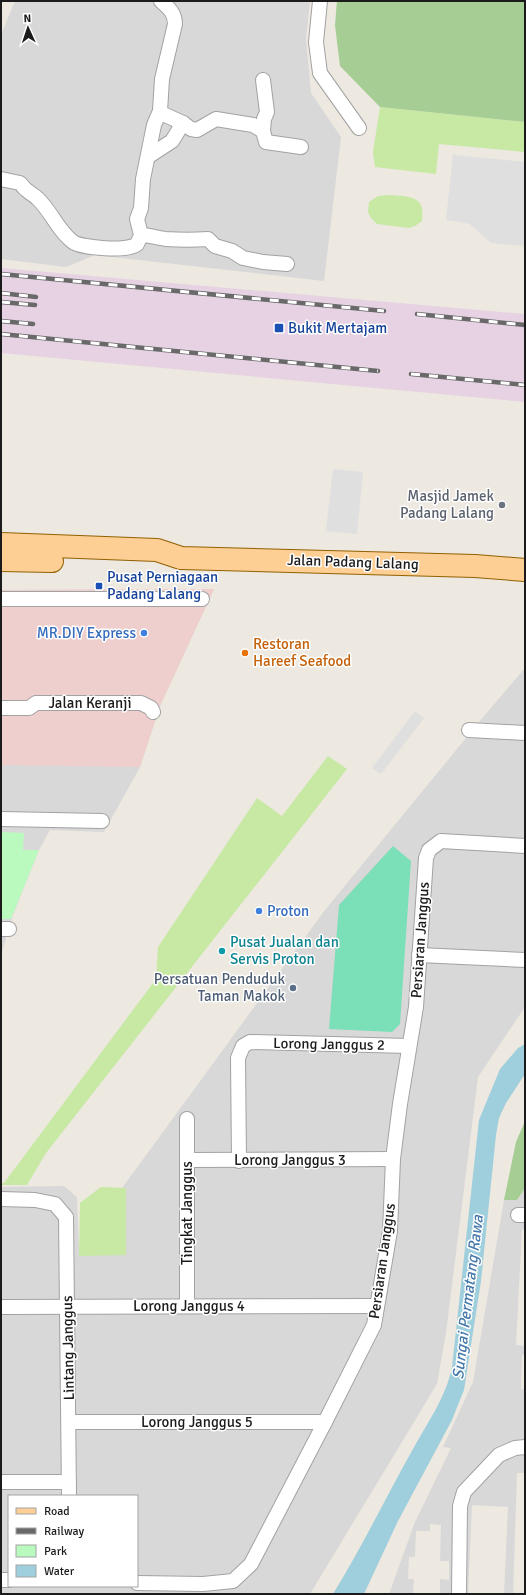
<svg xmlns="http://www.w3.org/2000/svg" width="526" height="1595" font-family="Signika,sans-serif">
	<rect width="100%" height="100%" fill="#ede8e0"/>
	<g fill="#d9d8d8" fill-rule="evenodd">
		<path d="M20,1H310L306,39L311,93L341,137L324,281L95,255L66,267L1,259V35L14,3Z"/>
		<path d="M214,589L160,706L140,767L104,832L50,830L39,850L13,915L1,955V590Z"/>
		<path d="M525,668V1007L478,1077L446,1333L437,1384L310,1594H1V1187L64,1186L77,1197L79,1247L325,910L484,716ZM9,1496H137V1586H9Z"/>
		<path d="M525,1188V1229H522L516,1345L525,1346V1355H522L521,1389H525V1473H517L513,1594H504L508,1507L472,1505L468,1594H440V1579L449,1580V1561H440L441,1525L430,1524V1531H416L415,1557H409L408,1579H414L413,1594H389L415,1522L451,1448L443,1447L473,1382L504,1200H517Z"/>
	</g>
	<path fill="#efcfce" d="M214,589L160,706L140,767L1,765V590Z"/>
	<path fill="#e6d2e3" d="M1,268L525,314V402L1,353Z"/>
	<g fill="#c7e9a4">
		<path d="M380,107L525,122V152L439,144L436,174L375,167L373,152Z"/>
		<path d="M387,195C397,196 419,194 422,208C423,212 422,217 422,221L415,226L409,228L377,224L371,218L368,212L369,202L378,196Z"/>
		<path d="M328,756L347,769L46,1153L27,1185H1V1183H4L156,979L158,947L257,798L282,816Z"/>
		<path d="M101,1187L126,1188V1255L79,1256L80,1203Z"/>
	</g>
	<g fill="#a5cd94">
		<path d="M337,1H525V122L380,107L340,66L335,25Z"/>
		<path d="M525,1121V1188L517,1200H504L516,1142Z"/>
	</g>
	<path fill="#bafabf" d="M1,832L24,833L23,850H39L11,919H1Z"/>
	<path fill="#7bdfb7" d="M393,846L411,861L400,1024L392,1032L329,1029L339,905Z"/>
	<g fill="#dfdfdf">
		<path d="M453,155L525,162V246L491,243L470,224L446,220Z"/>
		<path d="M333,469L363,472L357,534L326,531Z"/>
		<path d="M415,711L424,718L381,774L372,768Z"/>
	</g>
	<path fill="#9fcfdc" d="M525,1044V1074L506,1103L499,1118L496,1135L481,1281L464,1390L452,1420L398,1521L364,1594H333C362,1547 386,1497 413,1449C428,1422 446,1397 452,1367L479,1120L500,1069L518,1048Z"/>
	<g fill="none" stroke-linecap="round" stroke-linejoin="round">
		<defs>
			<g id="street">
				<path d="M320,1L316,42L320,73L359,128"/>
				<path d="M263,80L267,112L264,119L263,131L266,142L301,147"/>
				<path d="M160,111L163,114L183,123L191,129L197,130L216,119L253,125L263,131"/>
				<path d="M149,156L172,141L183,123"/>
				<path d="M1,179L20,183C27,193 31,192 38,199C52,212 57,230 73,242C82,248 128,252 137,244C138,242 140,238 141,235L137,219L141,208L143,179L154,125L160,111L162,79L175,24C175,13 169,8 161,1"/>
				<path d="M141,235C149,235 157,238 166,239C180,240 194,240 208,239L215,246L232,251L243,258L263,262L287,264"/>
				<path d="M1,599H202"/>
				<path d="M1,708H29L36,703H141L151,708L153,712"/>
				<path d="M469,730L525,733"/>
				<path d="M1,819L102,821"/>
				<path d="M1,929H9"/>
				<path d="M419,955L525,960"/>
				<path d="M187,1119V1306"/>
				<path d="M187,1160L393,1159"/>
				<path d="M239,1161L238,1058L243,1046L250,1042L409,1046"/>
				<path d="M1,1199L35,1200L55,1204L66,1217L69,1496"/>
				<path d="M518,1215H525"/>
				<path d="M1,1307L377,1306"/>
				<path d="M69,1422H325"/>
				<path d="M1,1482H69"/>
				<path d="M1,1580H9"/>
				<path d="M137,1583L203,1584L233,1581L251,1564L325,1422L374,1325L390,1231L393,1159L400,1104L416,1007L426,858L429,850L441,841L525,846"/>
				<path d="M459,1594L460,1506L464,1492L499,1455L515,1448L525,1447"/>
			</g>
			<g id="primary">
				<path d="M1,544L157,550L181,558L475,566L525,570"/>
				<path d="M1,560L52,561"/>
			</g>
		</defs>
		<use href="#street" stroke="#a2a2a2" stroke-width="16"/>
		<use href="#primary" stroke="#926000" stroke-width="24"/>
		<use href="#street" stroke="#fff" stroke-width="14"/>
		<use href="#primary" stroke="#fdcf95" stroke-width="22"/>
		<defs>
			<g id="rail">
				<path d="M1,274L384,311"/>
				<path d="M1,293L36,297"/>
				<path d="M1,302L35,305"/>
				<path d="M417,314L525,325"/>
				<path d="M1,321L33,324"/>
				<path d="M1,334L378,371"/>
				<path d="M411,374L525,385"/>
			</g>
		</defs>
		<use href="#rail" stroke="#696969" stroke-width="4.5"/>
		<use href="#rail" stroke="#fff" stroke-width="3" stroke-dasharray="9" stroke-linecap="butt"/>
	</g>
	<g fill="#1a4fb4" stroke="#fff" stroke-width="1.5">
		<rect x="274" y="323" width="10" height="10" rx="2"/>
		<rect x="95" y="582" width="8" height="8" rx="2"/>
	</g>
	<circle fill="#6b7280" stroke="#fff" stroke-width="1.5" cx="502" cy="505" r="4"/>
	<g fill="#3f7fe0" stroke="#fff" stroke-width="1.5">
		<circle cx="144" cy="633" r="4"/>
		<circle cx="259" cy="911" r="4"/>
	</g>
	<circle fill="#e8710a" stroke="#fff" stroke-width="1.5" cx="245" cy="653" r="4"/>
	<circle fill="#0f9aa8" stroke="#fff" stroke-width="1.5" cx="222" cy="951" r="4"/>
	<circle fill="#5c6f8a" stroke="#fff" stroke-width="1.5" cx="293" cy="988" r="4"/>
	<g text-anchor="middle" stroke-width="3" stroke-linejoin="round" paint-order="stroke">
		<g font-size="15" fill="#164399" stroke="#fff" text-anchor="start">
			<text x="288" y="333">Bukit Mertajam</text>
			<text x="107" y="582">Pusat Perniagaan<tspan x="107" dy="17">Padang Lalang</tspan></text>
		</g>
		<g font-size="15" fill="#5b616d" stroke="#fff" text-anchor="end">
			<text x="494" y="501">Masjid Jamek<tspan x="494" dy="17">Padang Lalang</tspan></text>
		</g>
		<g font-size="15" fill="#1b1b1b" stroke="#fff">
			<text transform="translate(353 562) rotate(2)" y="5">Jalan Padang Lalang</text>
			<text x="90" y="708">Jalan Keranji</text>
			<text transform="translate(420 940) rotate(-86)" y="5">Persiaran Janggus</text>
			<text transform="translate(329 1044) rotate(1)" y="5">Lorong Janggus 2</text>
			<text x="290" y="1165">Lorong Janggus 3</text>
			<text transform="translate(187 1213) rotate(-90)" y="5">Tingkat Janggus</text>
			<text transform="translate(382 1261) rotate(-82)" y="5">Persiaran Janggus</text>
			<text x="189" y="1311">Lorong Janggus 4</text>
			<text transform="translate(68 1348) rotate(-91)" y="5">Lintang Janggus</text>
			<text x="197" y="1427">Lorong Janggus 5</text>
		</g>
		<g font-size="15" fill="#366cbe" stroke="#fff" text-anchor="end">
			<text x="136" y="638">MR.DIY Express</text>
			<text x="267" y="916" text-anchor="start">Proton</text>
		</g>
		<g font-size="15" fill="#c56008" stroke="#fff" text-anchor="start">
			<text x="253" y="649">Restoran<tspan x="253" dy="17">Hareef Seafood</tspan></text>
		</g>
		<g font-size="15" fill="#0d838f" stroke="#fff" text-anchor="start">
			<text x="230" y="947">Pusat Jualan dan<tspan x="230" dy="17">Servis Proton</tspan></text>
		</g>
		<g font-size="15" fill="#4e5e75" stroke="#fff" text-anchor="end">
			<text x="285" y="984">Persatuan Penduduk<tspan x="285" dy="17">Taman Makok</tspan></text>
		</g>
		<g font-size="16" font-style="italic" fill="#477aab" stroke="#fff">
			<text transform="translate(467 1297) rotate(-83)" y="6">Sungai Permatang Rawa</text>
		</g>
	</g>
	<rect width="526" height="1595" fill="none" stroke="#1b1b1b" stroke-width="4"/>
	<rect x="8" y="1495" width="130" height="92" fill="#ffffff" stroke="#a4a4a4"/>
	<rect x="16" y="1508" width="20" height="6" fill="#fdcf95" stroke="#a4a4a4"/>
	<text x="44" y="1515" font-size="12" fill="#1b1b1b">Road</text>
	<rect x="16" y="1528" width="20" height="6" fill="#696969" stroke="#a4a4a4"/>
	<text x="44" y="1535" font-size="12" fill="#1b1b1b">Railway</text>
	<rect x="16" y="1545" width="20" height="12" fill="#bafabf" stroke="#a4a4a4"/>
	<text x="44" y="1555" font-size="12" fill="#1b1b1b">Park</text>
	<rect x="16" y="1565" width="20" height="12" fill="#9fcfdc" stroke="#a4a4a4"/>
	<text x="44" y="1575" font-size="12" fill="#1b1b1b">Water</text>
	<g transform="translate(28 28) rotate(357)" stroke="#ffffff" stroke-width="3" paint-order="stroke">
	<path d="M0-3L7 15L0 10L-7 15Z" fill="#1b1b1b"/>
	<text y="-6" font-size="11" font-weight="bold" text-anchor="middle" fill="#1b1b1b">N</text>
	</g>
</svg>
